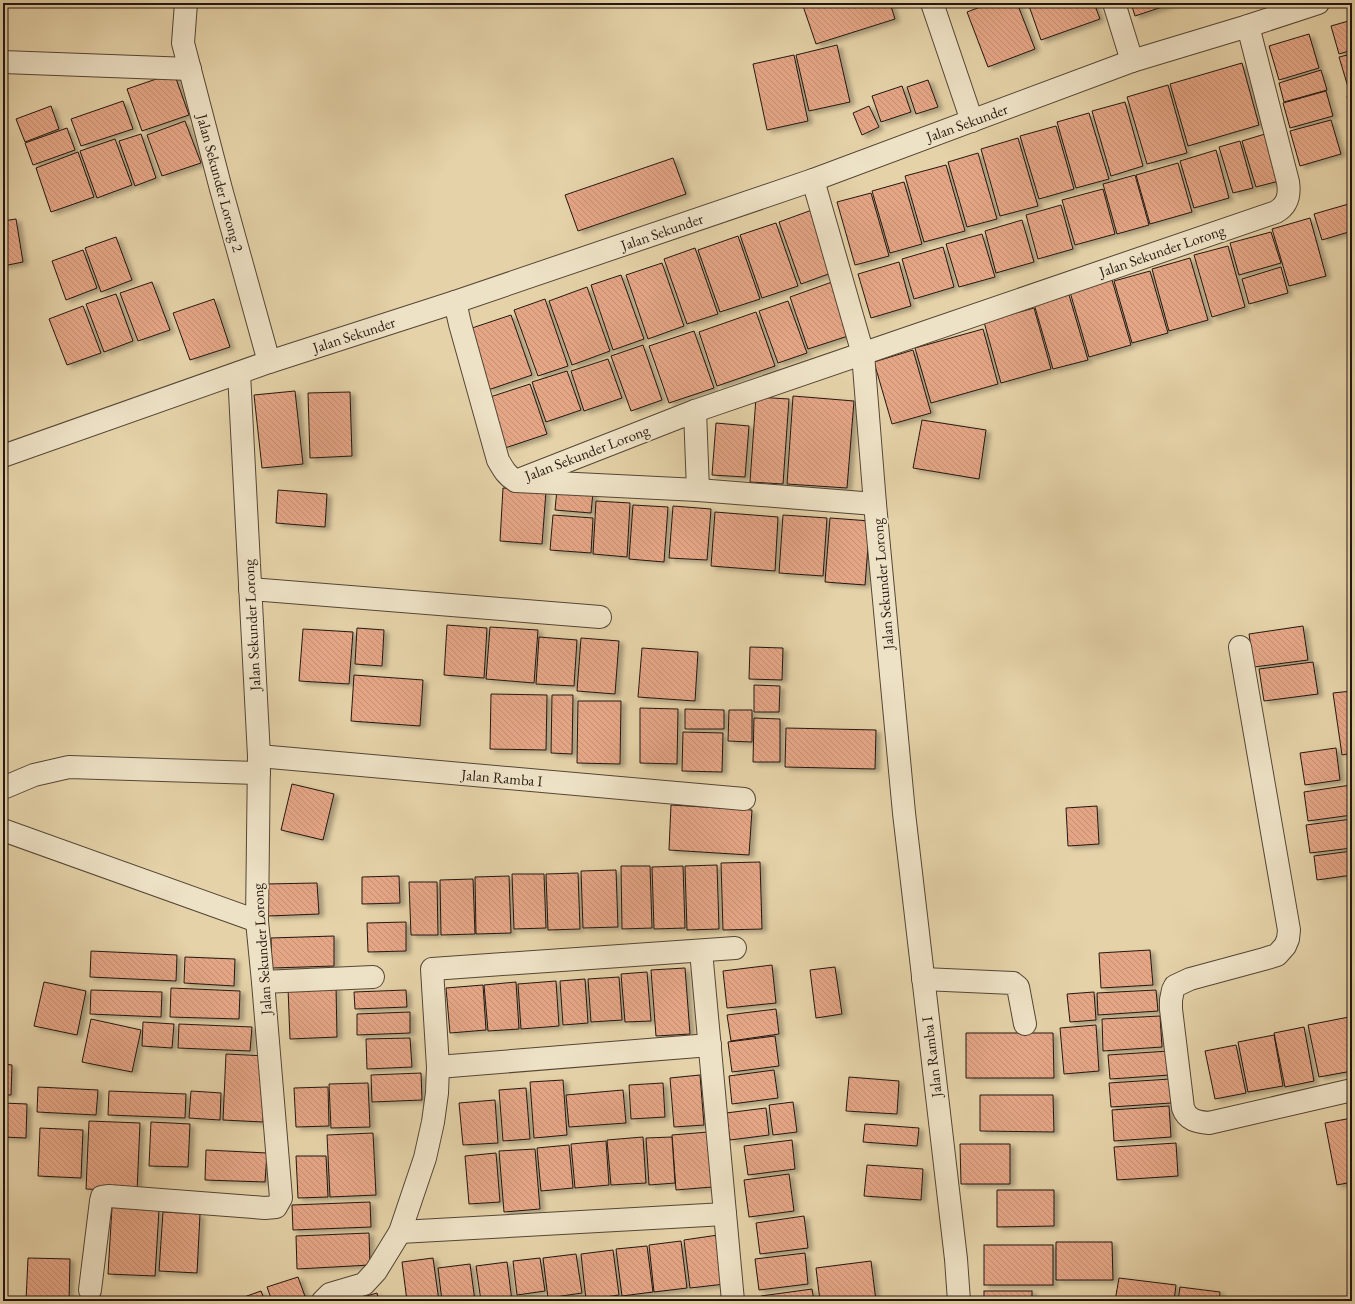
<svg xmlns="http://www.w3.org/2000/svg" width="1355" height="1304" font-family="'EB Garamond',serif">
	<defs>
		<pattern id="building-back-hatch" width="6" height="6" patternUnits="userSpaceOnUse"><rect width="6" height="6" fill="#e5a686"/><path d="M-1 5l2 2M0 0l6 6M5-1l2 2" fill="none" stroke="#c48e73"/></pattern>
		<filter id="shadow"><feDropShadow dx="4.5" dy="2.5" stdDeviation="2" flood-color="#0004"/></filter>
	</defs>
	<rect width="100%" height="100%" fill="#e5d2a8"/>
	<filter id="stains"><feTurbulence type="fractalNoise" baseFrequency=".005" numOctaves="4"/><feColorMatrix values="0 0 0 0 .2 0 0 0 0 .09 0 0 0 0 .02 0 0 0 .5 -.17"/></filter>
	<radialGradient id="worn" r=".72"><stop offset=".6" stop-color="#630" stop-opacity="0"/><stop offset="1" stop-color="#630" stop-opacity=".3"/></radialGradient>
	<g fill="url(#building-back-hatch)" stroke="#241710" filter="url(#shadow)">
		<path d="M802,3H890L895,19L816,44Z"/>
		<path d="M991,3H1017L1035,49L988,67L967,12Z"/>
		<path d="M1028,3H1094L1100,19L1041,40Z"/>
		<path d="M1131,3H1174L1135,16Z"/>
		<path d="M1352,20V50L1339,54L1331,26Z"/>
		<path d="M1309,34L1319,68L1279,80L1269,46Z"/>
		<path d="M837,45L850,102L809,111L796,55Z"/>
		<path d="M1352,54V86L1348,87L1339,57Z"/>
		<path d="M794,55L808,121L767,130L753,64Z"/>
		<path d="M1242,63L1259,125L1188,146L1170,84Z"/>
		<path d="M1321,70L1327,90L1284,102L1279,83Z"/>
		<path d="M174,73L189,115L142,131L127,89Z"/>
		<path d="M928,80L938,107L916,114L907,87Z"/>
		<path d="M1168,85L1187,153L1147,164L1127,97Z"/>
		<path d="M902,86L911,112L881,122L872,96Z"/>
		<path d="M1326,91L1333,116L1290,128L1283,103Z"/>
		<path d="M1352,94V114L1347,96Z"/>
		<path d="M123,101L133,129L81,146L71,119Z"/>
		<path d="M1125,102L1143,166L1111,176L1092,111Z"/>
		<path d="M51,106L59,129L25,142L16,119Z"/>
		<path d="M869,106L879,127L862,135L853,113Z"/>
		<path d="M1089,113L1109,179L1076,188L1057,122Z"/>
		<path d="M1331,120L1341,154L1300,166L1290,131Z"/>
		<path d="M185,121L201,163L162,176L147,135Z"/>
		<path d="M1056,126L1074,189L1039,199L1020,136Z"/>
		<path d="M67,128L75,150L33,165L25,143Z"/>
		<path d="M141,134L156,178L135,186L119,141Z"/>
		<path d="M1265,134L1279,181L1256,187L1242,141Z"/>
		<path d="M1018,138L1038,206L1000,216L981,149Z"/>
		<path d="M115,139L132,185L97,198L80,151Z"/>
		<path d="M1240,141L1253,188L1233,193L1219,147Z"/>
		<path d="M1216,150L1229,198L1194,208L1180,161Z"/>
		<path d="M78,152L94,197L51,212L36,168Z"/>
		<path d="M978,153L997,219L967,227L948,162Z"/>
		<path d="M673,158L686,194L578,231L565,195Z"/>
		<path d="M1178,163L1192,212L1150,224L1136,175Z"/>
		<path d="M946,165L965,231L924,242L905,176Z"/>
		<path d="M1135,175L1149,225L1117,234L1103,184Z"/>
		<path d="M904,182L922,244L890,253L872,191Z"/>
		<path d="M1103,189L1115,234L1075,245L1062,200Z"/>
		<path d="M871,193L889,256L855,265L837,202Z"/>
		<path d="M1352,203V231L1322,240L1314,214Z"/>
		<path d="M1061,205L1073,249L1038,259L1026,215Z"/>
		<path d="M812,210L834,272L801,284L779,222Z"/>
		<path d="M1310,218L1326,276L1289,286L1272,229Z"/>
		<path d="M16,219L23,262L3,266V221Z"/>
		<path d="M1022,220L1034,262L996,273L985,231Z"/>
		<path d="M776,223L798,286L762,298L740,235Z"/>
		<path d="M1271,232L1281,263L1239,275L1230,243Z"/>
		<path d="M982,234L995,277L959,287L946,244Z"/>
		<path d="M738,236L760,299L720,312L698,250Z"/>
		<path d="M116,237L132,280L101,292L85,248Z"/>
		<path d="M1228,246L1245,307L1212,317L1194,255Z"/>
		<path d="M943,247L954,287L914,299L902,259Z"/>
		<path d="M695,248L718,314L687,324L664,259Z"/>
		<path d="M83,250L97,288L66,300L52,261Z"/>
		<path d="M1190,258L1208,320L1169,331L1152,269Z"/>
		<path d="M899,262L911,306L871,318L858,274Z"/>
		<path d="M662,263L684,326L648,339L626,275Z"/>
		<path d="M1281,267L1288,293L1249,304L1242,279Z"/>
		<path d="M1150,271L1168,333L1132,343L1114,281Z"/>
		<path d="M621,275L644,339L613,350L591,285Z"/>
		<path d="M1112,280L1131,345L1089,357L1070,292Z"/>
		<path d="M152,282L170,330L138,341L120,293Z"/>
		<path d="M832,282L851,335L808,349L790,297Z"/>
		<path d="M587,287L610,351L572,365L549,301Z"/>
		<path d="M116,294L133,341L104,352L86,304Z"/>
		<path d="M1069,295L1088,360L1053,369L1034,304Z"/>
		<path d="M214,299L230,347L190,360L173,313Z"/>
		<path d="M545,299L568,366L538,376L514,310Z"/>
		<path d="M788,301L807,353L778,363L759,311Z"/>
		<path d="M83,306L101,353L67,365L49,319Z"/>
		<path d="M1034,308L1051,369L1001,383L984,322Z"/>
		<path d="M756,312L775,366L717,386L699,332Z"/>
		<path d="M511,315L532,375L488,390L466,330Z"/>
		<path d="M983,329L998,384L931,403L915,348Z"/>
		<path d="M694,331L714,388L669,403L649,346Z"/>
		<path d="M643,345L662,400L631,411L611,356Z"/>
		<path d="M913,350L931,413L892,424L874,362Z"/>
		<path d="M608,359L622,398L584,411L571,371Z"/>
		<path d="M567,371L581,410L546,422L532,382Z"/>
		<path d="M530,384L547,434L505,448L487,398Z"/>
		<path d="M295,391L303,464L262,468L254,395Z"/>
		<path d="M350,392L352,456L310,458L308,393Z"/>
		<path d="M793,396L854,401L847,488L787,484Z"/>
		<path d="M756,397L789,399L783,484L750,482Z"/>
		<path d="M922,420L986,430L979,479L913,468Z"/>
		<path d="M716,423L749,426L745,477L712,475Z"/>
		<path d="M503,488L546,491L542,544L500,541Z"/>
		<path d="M557,489L593,492L591,513L555,510Z"/>
		<path d="M278,490L327,494L325,527L276,523Z"/>
		<path d="M596,501L630,503L627,557L593,554Z"/>
		<path d="M633,505L668,507L664,562L629,559Z"/>
		<path d="M673,506L711,509L707,560L669,558Z"/>
		<path d="M715,512L778,517L775,571L711,566Z"/>
		<path d="M553,515L593,518L591,553L550,550Z"/>
		<path d="M783,515L827,518L823,576L779,573Z"/>
		<path d="M830,518L870,521L865,585L825,582Z"/>
		<path d="M447,625L487,628L484,678L444,675Z"/>
		<path d="M1303,626L1308,660L1254,667L1249,634Z"/>
		<path d="M490,627L538,630L534,683L486,679Z"/>
		<path d="M357,628L384,630L382,666L355,664Z"/>
		<path d="M303,629L353,632L349,684L299,681Z"/>
		<path d="M539,637L577,640L574,686L536,684Z"/>
		<path d="M581,638L619,641L615,694L577,691Z"/>
		<path d="M750,647L783,648L782,680L749,679Z"/>
		<path d="M642,648L698,652L695,701L638,697Z"/>
		<path d="M1313,662L1318,694L1264,701L1259,669Z"/>
		<path d="M354,675L423,680L420,726L351,721Z"/>
		<path d="M754,685L780,686L779,712H754Z"/>
		<path d="M1352,691V753L1342,755L1333,693Z"/>
		<path d="M491,694L547,695L546,750L490,749Z"/>
		<path d="M552,695H573L572,754L551,753Z"/>
		<path d="M578,701H621L620,764L577,763Z"/>
		<path d="M640,708L678,709L677,764L640,763Z"/>
		<path d="M685,709L724,710V729H685Z"/>
		<path d="M729,710H752V742L728,741Z"/>
		<path d="M754,718L780,719V762H753Z"/>
		<path d="M786,728L876,730L875,769L785,767Z"/>
		<path d="M683,732L723,733L722,772L682,771Z"/>
		<path d="M1336,748L1340,780L1305,785L1300,753Z"/>
		<path d="M292,784L334,794L323,840L281,830Z"/>
		<path d="M1351,785L1352,815L1308,821L1304,792Z"/>
		<path d="M671,805L752,810L749,855L669,850Z"/>
		<path d="M1097,806L1099,844L1068,846L1066,808Z"/>
		<path d="M1352,819V848L1310,853L1306,825Z"/>
		<path d="M1352,851V875L1317,880L1314,856Z"/>
		<path d="M760,862L762,929L723,930L721,863Z"/>
		<path d="M717,865L719,929L687,930L685,866Z"/>
		<path d="M621,866H650L652,928L622,929Z"/>
		<path d="M683,866L685,928L654,929L652,867Z"/>
		<path d="M616,870L618,927L583,928L581,871Z"/>
		<path d="M578,873L580,929L548,930L546,874Z"/>
		<path d="M512,874H544L546,928L514,929Z"/>
		<path d="M399,876L400,903L362,904V877Z"/>
		<path d="M509,876L511,933L476,934L475,877Z"/>
		<path d="M473,879L475,934L441,935L440,880Z"/>
		<path d="M409,882H437L438,935H411Z"/>
		<path d="M317,883L319,914L268,916L266,884Z"/>
		<path d="M406,922V951L368,952L367,923Z"/>
		<path d="M334,936V966L272,968L271,938Z"/>
		<path d="M1150,950L1153,985L1101,988L1099,953Z"/>
		<path d="M91,951L177,955L176,981L90,977Z"/>
		<path d="M185,957L235,959L234,986L184,983Z"/>
		<path d="M772,965L776,1003L727,1008L723,971Z"/>
		<path d="M835,967L842,1014L816,1018L810,970Z"/>
		<path d="M685,968L690,1034L656,1036L651,970Z"/>
		<path d="M647,972L651,1021L625,1022L621,974Z"/>
		<path d="M619,977L622,1020L591,1022L588,979Z"/>
		<path d="M585,979L588,1023L563,1025L560,981Z"/>
		<path d="M556,981L559,1026L521,1029L518,984Z"/>
		<path d="M44,982L86,991L77,1035L34,1026Z"/>
		<path d="M516,982L519,1029L488,1031L484,985Z"/>
		<path d="M483,985L486,1030L450,1033L446,988Z"/>
		<path d="M336,986L337,1037L290,1039L288,988Z"/>
		<path d="M171,988L240,991L239,1019L170,1017Z"/>
		<path d="M91,990L162,992L161,1017L90,1014Z"/>
		<path d="M406,990L407,1007L355,1009L354,992Z"/>
		<path d="M1156,990L1158,1011L1098,1015L1097,993Z"/>
		<path d="M1094,992L1096,1020L1070,1022L1067,994Z"/>
		<path d="M776,1009L779,1034L731,1041L727,1015Z"/>
		<path d="M410,1012V1033L357,1035V1014Z"/>
		<path d="M1160,1016L1162,1047L1103,1051L1102,1019Z"/>
		<path d="M1349,1017L1352,1031V1071L1319,1077L1308,1025Z"/>
		<path d="M91,1019L141,1030L132,1072L82,1062Z"/>
		<path d="M143,1022L174,1024L172,1048L142,1046Z"/>
		<path d="M179,1024L252,1027L250,1051L178,1048Z"/>
		<path d="M1096,1025L1099,1071L1064,1074L1060,1028Z"/>
		<path d="M1304,1027L1314,1081L1285,1087L1274,1033Z"/>
		<path d="M966,1033H1053L1054,1078H966Z"/>
		<path d="M1274,1035L1283,1086L1248,1092L1238,1042Z"/>
		<path d="M775,1036L779,1066L732,1072L728,1042Z"/>
		<path d="M410,1038L412,1067L367,1069L366,1039Z"/>
		<path d="M1236,1045L1246,1093L1215,1099L1205,1051Z"/>
		<path d="M1169,1051L1170,1075L1110,1079L1108,1055Z"/>
		<path d="M226,1054L266,1056L263,1122L223,1120Z"/>
		<path d="M3,1064L12,1065L11,1095H3Z"/>
		<path d="M774,1070L778,1098L732,1104L729,1076Z"/>
		<path d="M421,1073L422,1100L372,1102L371,1075Z"/>
		<path d="M700,1075L704,1125L674,1127L670,1078Z"/>
		<path d="M849,1077L899,1081L897,1114L846,1111Z"/>
		<path d="M1170,1079L1171,1103L1111,1107L1109,1083Z"/>
		<path d="M563,1080L567,1135L534,1138L530,1082Z"/>
		<path d="M368,1083L370,1127L331,1128L329,1084Z"/>
		<path d="M663,1083L665,1117L631,1119L629,1085Z"/>
		<path d="M38,1087L98,1090L96,1115L37,1112Z"/>
		<path d="M328,1087L329,1126L296,1127L294,1088Z"/>
		<path d="M526,1088L530,1139L503,1141L499,1090Z"/>
		<path d="M623,1090L626,1123L569,1127L566,1095Z"/>
		<path d="M109,1091L186,1094L185,1118L108,1115Z"/>
		<path d="M191,1091L221,1093L220,1120L189,1118Z"/>
		<path d="M980,1095H1053L1054,1132L980,1131Z"/>
		<path d="M495,1100L498,1143L463,1145L459,1103Z"/>
		<path d="M793,1102L797,1132L773,1135L769,1105Z"/>
		<path d="M3,1103L27,1104L26,1138L3,1137Z"/>
		<path d="M1169,1106L1171,1137L1114,1141L1112,1110Z"/>
		<path d="M766,1108L769,1135L730,1140L726,1113Z"/>
		<path d="M1352,1118V1182L1337,1185L1325,1123Z"/>
		<path d="M89,1121L140,1123L137,1191L86,1189Z"/>
		<path d="M151,1122L190,1124L188,1167L149,1166Z"/>
		<path d="M865,1124L919,1128L917,1146L863,1142Z"/>
		<path d="M40,1128L83,1130L81,1178L38,1176Z"/>
		<path d="M708,1132L712,1187L676,1190L672,1135Z"/>
		<path d="M373,1133L376,1195L330,1197L327,1135Z"/>
		<path d="M643,1137L646,1183L611,1185L607,1140Z"/>
		<path d="M672,1137L675,1183L649,1185L646,1138Z"/>
		<path d="M792,1140L795,1169L748,1175L744,1146Z"/>
		<path d="M606,1141L609,1185L575,1188L571,1144Z"/>
		<path d="M1176,1143L1178,1176L1117,1180L1114,1147Z"/>
		<path d="M960,1144H1010V1184H961Z"/>
		<path d="M569,1145L573,1188L541,1191L537,1148Z"/>
		<path d="M535,1149L540,1209L504,1212L499,1151Z"/>
		<path d="M206,1150L267,1153L265,1182L205,1180Z"/>
		<path d="M496,1153L500,1202L469,1204L465,1156Z"/>
		<path d="M296,1156H326L328,1197L298,1198Z"/>
		<path d="M867,1165L923,1169L921,1200L864,1196Z"/>
		<path d="M789,1174L794,1211L749,1217L744,1180Z"/>
		<path d="M997,1190H1054V1226L997,1227Z"/>
		<path d="M370,1202L371,1227L293,1230L292,1205Z"/>
		<path d="M112,1207L159,1210L155,1276L108,1274Z"/>
		<path d="M163,1212L200,1214L197,1273L159,1271Z"/>
		<path d="M804,1216L808,1248L760,1254L756,1223Z"/>
		<path d="M369,1233L370,1265L297,1269L296,1236Z"/>
		<path d="M718,1235L725,1284L690,1288L684,1240Z"/>
		<path d="M681,1241L687,1288L654,1292L649,1245Z"/>
		<path d="M1056,1242H1112L1113,1280H1056Z"/>
		<rect x="984" y="1245" width="69" height="40"/>
		<path d="M647,1246L653,1292L622,1296L616,1249Z"/>
		<path d="M613,1250L619,1295L586,1300L581,1254Z"/>
		<path d="M805,1253L808,1284L759,1290L755,1259Z"/>
		<path d="M576,1254L582,1293L548,1298L543,1258Z"/>
		<path d="M28,1258L70,1259L69,1301H26Z"/>
		<path d="M433,1258L439,1301H407L402,1262Z"/>
		<path d="M540,1258L545,1291L517,1295L513,1261Z"/>
		<path d="M871,1261L876,1301H820L816,1268Z"/>
		<path d="M507,1262L512,1301H481L476,1266Z"/>
		<path d="M470,1264L475,1301H442L438,1268Z"/>
		<path d="M298,1277L306,1299L300,1301H272L267,1287Z"/>
		<path d="M1119,1278L1176,1285L1174,1301H1115Z"/>
		<path d="M1180,1287L1220,1292L1219,1301H1178Z"/>
		<path d="M812,1289L814,1301H761V1296Z"/>
		<path d="M261,1291L265,1301H233Z"/>
		<rect x="984" y="1291" width="48" height="10"/>
		<path d="M377,1293L379,1301H349Z"/>
		<path d="M683,1297L684,1301H662Z"/>
	</g>
	<g fill="none" stroke-linecap="round" stroke-linejoin="round">
		<defs>
			<g id="minor">
				<path d="M186,3L183,43L221,189L269,362"/>
				<path d="M932,3L972,121"/>
				<path d="M1114,3L1132,61"/>
				<path d="M3,62L190,69"/>
				<path d="M813,180L863,354L875,504L904,813L956,1259L959,1301"/>
				<path d="M455,302L460,324L498,460C503,469 507,476 516,481L698,490L875,504"/>
				<path d="M695,411L698,490"/>
				<path d="M516,481L695,411L1276,212C1288,205 1290,195 1288,182L1248,26"/>
				<path d="M250,589L600,617"/>
				<path d="M1240,647L1289,930L1288,939L1285,946L1277,955L1264,959L1190,979L1175,986L1173,990L1171,1000V1009L1183,1108C1187,1120 1197,1122 1209,1123L1352,1090"/>
				<path d="M259,756L744,799"/>
				<path d="M3,788L34,775L69,767L259,773"/>
				<path d="M3,830L257,921"/>
				<path d="M701,951L733,1301"/>
				<path d="M923,979L1013,983L1018,987L1025,1024"/>
				<path d="M263,982L373,977"/>
				<path d="M438,1067L710,1045"/>
				<path d="M400,1232L725,1214"/>
				<path d="M90,1290L101,1201L102,1197L109,1196L265,1208L276,1207L281,1198L263,982L257,921L259,756L239,373"/>
				<path d="M323,1301L330,1294L364,1284L376,1271L400,1232L425,1158L433,1122L437,1093L438,1067L432,969L735,948"/>
			</g>
			<path id="tertiary" d="M3,456L269,362L455,302L813,180L1132,61L1248,26L1318,3"/>
		</defs>
		<use href="#minor" stroke="#544636" stroke-width="24"/>
		<use href="#tertiary" stroke="#544636" stroke-width="24"/>
		<use href="#minor" stroke="#eee2c6" stroke-width="22"/>
		<use href="#tertiary" stroke="#eee2c6" stroke-width="22"/>
	</g>
	<g text-anchor="middle" stroke-width="4" stroke-linejoin="round" paint-order="stroke">
		<g font-size="15" fill="#241710" stroke="#eee2c6">
			<text transform="translate(967 123) rotate(-20)" y="5">Jalan Sekunder</text>
			<text transform="translate(220 183) rotate(75)" y="5">Jalan Sekunder Lorong 2</text>
			<text transform="translate(662 232) rotate(-19)" y="5">Jalan Sekunder</text>
			<text transform="translate(1162 251) rotate(-19)" y="5">Jalan Sekunder Lorong</text>
			<text transform="translate(354 335) rotate(-18)" y="5">Jalan Sekunder</text>
			<text transform="translate(587 453) rotate(-21)" y="5">Jalan Sekunder Lorong</text>
			<text transform="translate(883 584) rotate(-95)" y="5">Jalan Sekunder Lorong</text>
			<text transform="translate(252 625) rotate(-93)" y="5">Jalan Sekunder Lorong</text>
			<text transform="translate(502 778) rotate(5)" y="5">Jalan Ramba I</text>
			<text transform="translate(262 949) rotate(-94)" y="5">Jalan Sekunder Lorong</text>
			<text transform="translate(932 1057) rotate(-97)" y="5">Jalan Ramba I</text>
		</g>
	</g>
	<rect width="1355" height="1304" fill="none" stroke="#e5d2a8" stroke-width="16"/>
	<rect x="4" y="4" width="1347" height="1296" fill="none" stroke="#241710" stroke-width="2"/>
	<rect x="8" y="8" width="1339" height="1288" fill="none" stroke="#241710"/>
	<rect width="100%" height="100%" filter="url(#stains)"/>
	<rect width="100%" height="100%" fill="url(#worn)"/>
</svg>
